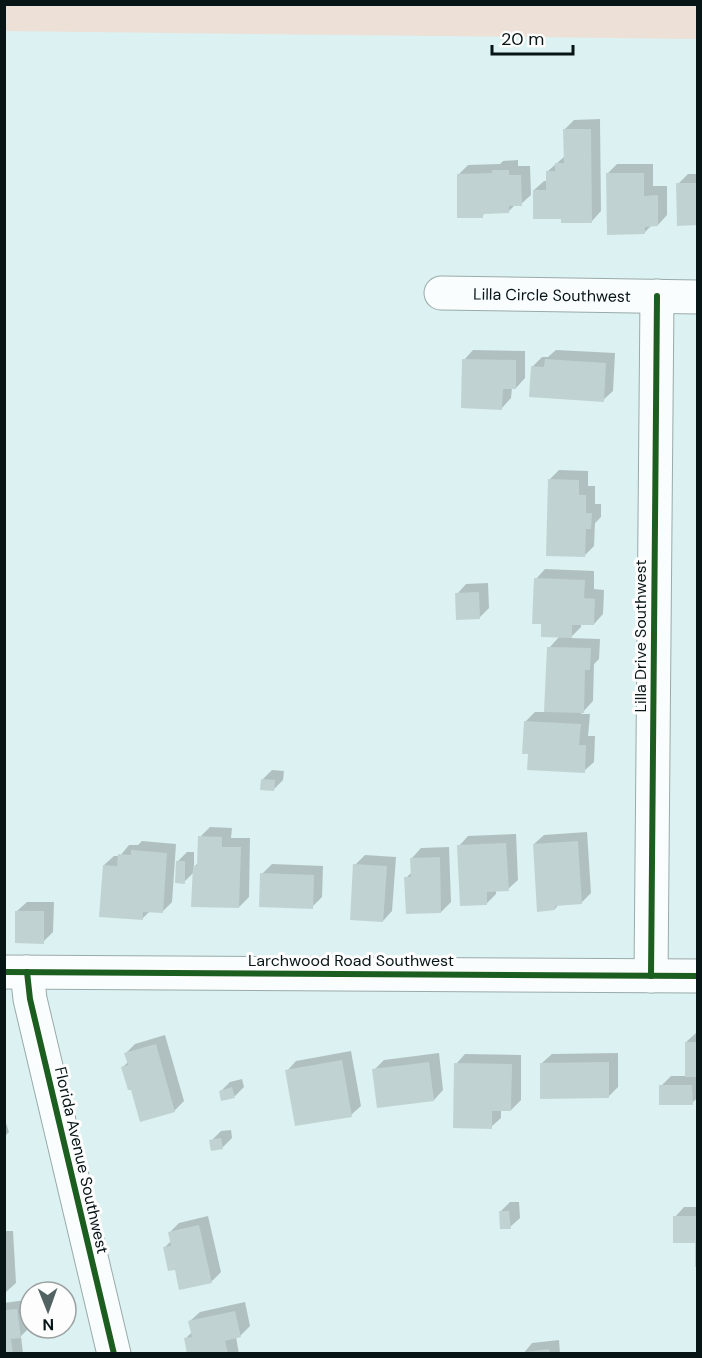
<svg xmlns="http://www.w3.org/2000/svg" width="702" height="1358" font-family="'DM Sans',sans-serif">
	<rect width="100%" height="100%" fill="#dcf1f1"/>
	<path fill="#ece0d7" d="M5,4L697,5V39L5,31Z"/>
	<g fill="#0003">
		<path d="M600,119L601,211L592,221L562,217L534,190L544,181H548V171L565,156L564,130L574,120Z"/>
		<path d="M518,160V166H530L531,195L521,204H516L508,212H486L482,216L458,175L468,165L500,164L503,161Z"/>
		<path d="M617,164H653V186H667V215L658,225H652L644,233L607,174Z"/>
		<path d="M688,174H698V224L678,184Z"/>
		<path d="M473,350L525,351V378L516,388H512L511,398L502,408L464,360Z"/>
		<path d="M556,350L615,353L613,391L603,400L532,367L542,357H548Z"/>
		<path d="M559,470L588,471V486H595V504H601V517L595,523L594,546L585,555L549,480Z"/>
		<path d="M545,569L594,571V589L604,590L603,614L594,624L581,623V627L570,638L600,639L599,659L594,664L593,701L581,714H590L588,736H595L594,762L584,771L529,753L525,722L535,712H545L549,648L560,636L543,622L536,579Z"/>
		<path d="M488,583L489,608L479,618L457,594L466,584Z"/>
		<path d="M272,770L284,771L283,780L273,790L263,779Z"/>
		<path d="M210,827L232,828L231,838H250L249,897L239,907L194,872L184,882L177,862L187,852H194V867L199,862L200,837Z"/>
		<path d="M587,832L591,893L581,903L559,904L555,909L534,844L544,835Z"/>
		<path d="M516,834L518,880L508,889L496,890V894L487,903L459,846L468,836Z"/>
		<path d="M142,841L176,844L172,902L162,912L150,911L142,919L104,865L114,856H120L129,845H138Z"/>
		<path d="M449,847L451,902L441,912L406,878L412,872V858L421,848Z"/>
		<path d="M365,855L396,857L392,911L383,921L355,865Z"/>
		<path d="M272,864L323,866L322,897L312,907L262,874Z"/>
		<path d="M27,902H54L53,932L43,942L17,911Z"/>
		<path d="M696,1033H698V1097L692,1103L661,1086L671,1076H686V1042Z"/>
		<path d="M165,1035L184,1101L174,1111L132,1088L123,1067L128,1062L126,1053L135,1044Z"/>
		<path d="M351,1051L361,1106L351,1115L287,1071L296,1061Z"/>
		<path d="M439,1053L443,1090L434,1100L374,1070L384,1060Z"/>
		<path d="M618,1053V1087L608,1097L542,1063L552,1054Z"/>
		<path d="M465,1054L521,1055V1100L511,1110H501V1118L491,1127L456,1064Z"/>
		<path d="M242,1079L244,1087L235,1096L221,1091L230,1082Z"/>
		<path d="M4,1117L9,1132L4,1137Z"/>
		<path d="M231,1130L232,1138L223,1147L211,1141L221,1131Z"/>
		<path d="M510,1202H519L520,1218L510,1227L500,1212Z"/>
		<path d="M684,1207H698V1266L697,1241L675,1217Z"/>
		<path d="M208,1216L221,1272L211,1282L176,1268L165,1247L171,1241L169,1233L179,1223Z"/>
		<path d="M4,1231H13L16,1283L6,1292H4Z"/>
		<path d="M26,1300L30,1327L21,1336L23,1354H4V1303Z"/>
		<path d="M245,1302L250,1326L240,1336L236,1337L239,1354H189L185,1339L192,1332L190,1321L200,1312Z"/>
		<path d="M559,1340L560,1354H523L532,1343Z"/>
	</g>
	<g fill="#c1d2d2">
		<path d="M563,129H591L592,223H561V219H533V190H546V171H555V163H564Z"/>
		<path d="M492,170H509V175H521L522,206H509V213L483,214V218H457V174L492,173Z"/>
		<path d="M606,173H644V196L658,195V226L645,227V234L607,235Z"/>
		<path d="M676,183H698V225L677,226Z"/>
		<path d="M462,359L516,360V389H503L502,410L461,408Z"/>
		<path d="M545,359L606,363L604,402L529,397L531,366L544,367Z"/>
		<path d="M548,479L579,480V495H586V513H592L591,529H586L585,557L546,556Z"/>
		<path d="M534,578L585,580L584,598L595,599L594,625H572V638L541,637V624H532Z"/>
		<path d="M479,592L480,619L456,620L455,593Z"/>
		<path d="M547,647L591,648L590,670H585L584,713L544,712Z"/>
		<path d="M524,721L581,724L579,745H586L585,773L527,770L528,754H522Z"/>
		<path d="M261,779L275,780L274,791L260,790Z"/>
		<path d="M198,836L222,837V847H241L239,908L191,907L193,866H197Z"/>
		<path d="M578,841L582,904L555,906V910L537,912L533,844Z"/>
		<path d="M506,843L509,891L487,892V905L460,906L457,845Z"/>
		<path d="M131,850L167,853L163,913L143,912V920L99,917L103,865L117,866L118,854L131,855Z"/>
		<path d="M440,857L441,913L406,914L404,877H411L410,858Z"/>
		<path d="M176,861H185V884L175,883Z"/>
		<path d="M353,864L387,866L383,922L350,920Z"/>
		<path d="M260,873L314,875L313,909L259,907Z"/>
		<path d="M15,911H44V944L15,943Z"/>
		<rect x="685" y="1042" width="13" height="35"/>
		<path d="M156,1044L175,1112L140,1122L131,1090H128L121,1067L128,1065L124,1053Z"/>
		<path d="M342,1060L352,1117L295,1126L285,1070Z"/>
		<path d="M429,1062L434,1101L377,1108L372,1069Z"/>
		<path d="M609,1062V1098L540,1099V1063Z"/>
		<path d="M454,1063L512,1064L511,1111H492V1129L453,1128Z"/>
		<path d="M659,1085H692L693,1105H659Z"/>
		<path d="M232,1087L235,1098L221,1101L219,1091Z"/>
		<path d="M221,1138L223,1149L211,1151L209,1140Z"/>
		<path d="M499,1211H509L511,1229H500Z"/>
		<path d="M673,1216H698V1267H695V1243H673Z"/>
		<path d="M199,1225L212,1283L179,1290L175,1270L168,1271L163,1247L171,1246L168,1232Z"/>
		<path d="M17,1309L21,1338L11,1339L13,1354H5V1310Z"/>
		<path d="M235,1311L241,1337L225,1341L228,1354H187L184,1338L192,1337L188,1321Z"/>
		<path d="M549,1349L550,1354H525V1352Z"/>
	</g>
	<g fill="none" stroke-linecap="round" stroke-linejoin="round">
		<defs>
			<g id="minor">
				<path id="s1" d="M441,293L698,297"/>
				<path d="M4,972L698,976"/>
				<path d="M27,972L30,999L114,1354"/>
				<path d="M651,976L657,296"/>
			</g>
		</defs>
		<use href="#minor" stroke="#9aa" stroke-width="35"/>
		<use href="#minor" stroke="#fafdfd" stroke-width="33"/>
		<defs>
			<g id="cycleway">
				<path d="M4,972L698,976"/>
				<path d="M27,972L30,999L114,1354"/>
				<path d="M651,976L657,296"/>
			</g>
		</defs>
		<use href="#cycleway" stroke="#fdfdfd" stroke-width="10"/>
		<use href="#cycleway" stroke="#1b5e20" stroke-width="6"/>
	</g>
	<g text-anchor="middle" stroke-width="6" stroke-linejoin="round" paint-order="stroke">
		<g font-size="16" fill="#081516" stroke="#fdfdfd">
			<text dy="6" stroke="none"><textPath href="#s1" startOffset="111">Lilla Circle Southwest</textPath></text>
			<text transform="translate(640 636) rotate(-90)" y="6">Lilla Drive Southwest</text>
			<text x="351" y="966">Larchwood Road Southwest</text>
			<text transform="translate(82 1160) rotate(77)" y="6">Florida Avenue Southwest</text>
		</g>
	</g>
	<rect width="702" height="1358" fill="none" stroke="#081516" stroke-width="12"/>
	<g transform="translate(48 1310) rotate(179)"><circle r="28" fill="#fdfdfd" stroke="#9ba0a1" stroke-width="1.5"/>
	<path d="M0-4.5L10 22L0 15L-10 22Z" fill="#526263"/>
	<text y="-9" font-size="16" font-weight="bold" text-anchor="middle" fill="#081516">N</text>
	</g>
	<path d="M492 45v9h81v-9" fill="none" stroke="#081516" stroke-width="3"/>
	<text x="501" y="45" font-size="18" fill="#081516" stroke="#fdfdfd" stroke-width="4.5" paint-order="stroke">20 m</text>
</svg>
